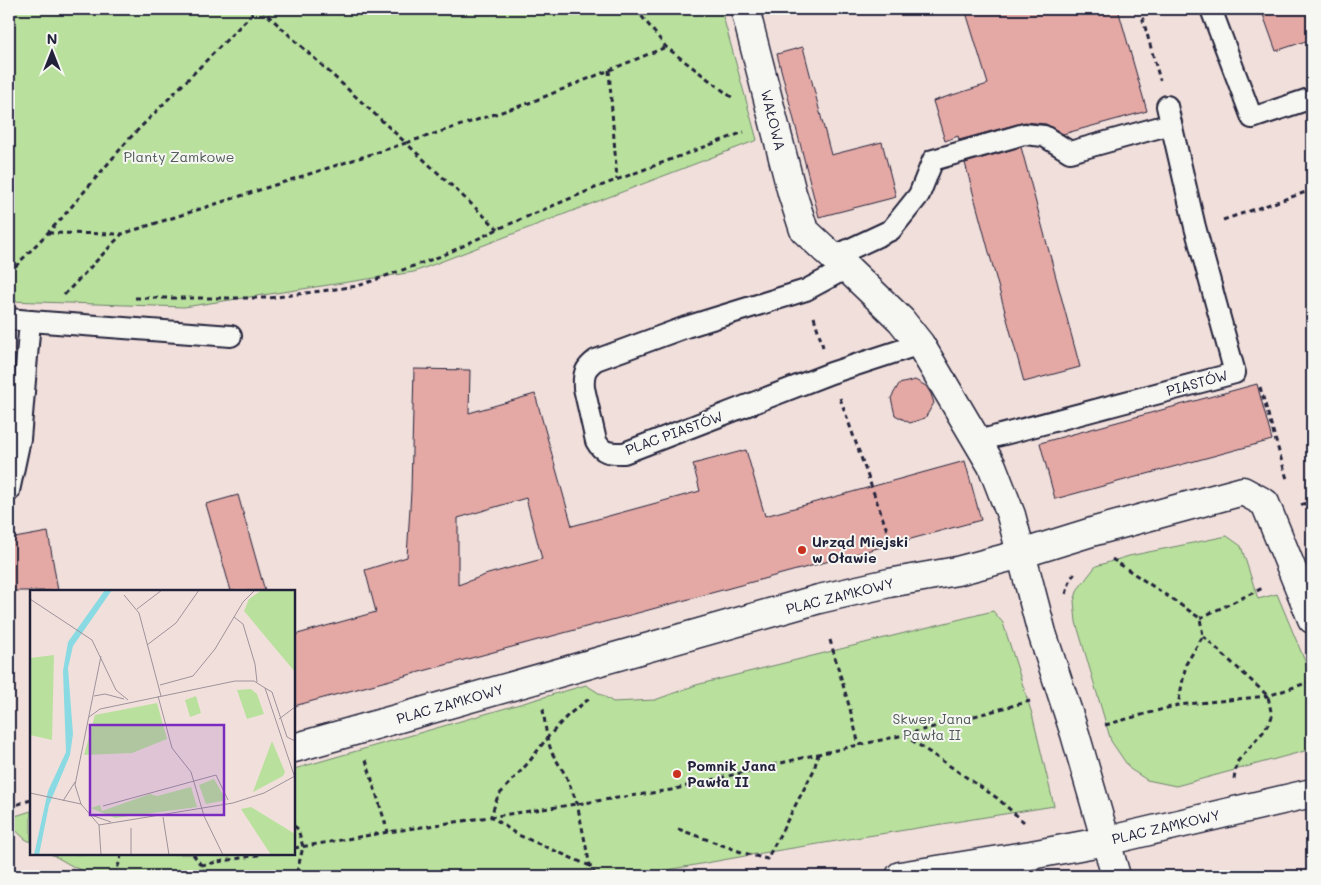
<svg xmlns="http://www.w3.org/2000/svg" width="1321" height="885" font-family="Mali,sans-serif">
	<rect width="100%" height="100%" fill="#f1dfdb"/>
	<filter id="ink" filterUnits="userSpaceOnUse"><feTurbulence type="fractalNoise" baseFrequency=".02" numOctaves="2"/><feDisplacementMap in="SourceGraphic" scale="10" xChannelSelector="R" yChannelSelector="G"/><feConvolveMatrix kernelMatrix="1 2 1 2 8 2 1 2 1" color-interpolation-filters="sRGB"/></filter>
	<g filter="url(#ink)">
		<g fill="#b9e19d" stroke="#6e826c">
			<path d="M15,9H721L757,140L414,272L184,307L9,301V32Z"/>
			<path d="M1227,536L1241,546L1258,599L1277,594L1312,678V749L1176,786L1147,780L1130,769L1111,741L1076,622L1074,601L1078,589L1096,566L1129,556Z"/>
			<path d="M993,611L1003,623L1032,714L1054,806L756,854L634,876H94L74,867L51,854H294V769L586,685L613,702L655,700L696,685Z"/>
			<path d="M31,811V842L25,839L9,824V818Z"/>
		</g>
		<g fill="#e4a9a5" stroke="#22223b" fill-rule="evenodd">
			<path d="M965,9H1118L1147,111L1063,134L1046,124L1025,122L959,140L958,136L945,141L933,101L988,84Z"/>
			<path d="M1261,9H1312V39L1276,51Z"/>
			<path d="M803,47L831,155L882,142L896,197L819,217L777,54Z"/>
			<path d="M1021,147L1080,367L1024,382L965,163Z"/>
			<path d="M414,369L470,370L469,413L535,394L572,526L700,491L693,464L746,450L765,516L965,461L981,520L294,706V635L376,612L365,570L407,557L411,491ZM526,498L542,559L488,574L458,585V518Z"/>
			<path d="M915,380L926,386L931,394L934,403L925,418L910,423L895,415L891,398L899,384Z"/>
			<path d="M1257,384L1272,440L1055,499L1040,443Z"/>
			<path d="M238,495L265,591H231L206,504Z"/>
			<path d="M48,532L58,591H9V539Z"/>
		</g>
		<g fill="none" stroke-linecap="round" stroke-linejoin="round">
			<defs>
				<g id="service">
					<path d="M1211,9L1252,118L1312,98"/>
					<path d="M833,257L891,230L919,195L933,160L1024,134L1044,136L1070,152L1171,124"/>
					<path d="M847,268L806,290L686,327L596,360C585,368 583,374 584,388L596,441C603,454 610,453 624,453L831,373L920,344"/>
					<path d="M9,319L30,321L20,439L9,491"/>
					<path d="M30,321L231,336"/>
					<path d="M978,441L1235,373L1195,227L1167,106"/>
				</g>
				<g id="minor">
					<path d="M745,9L792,193L804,230L833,257L847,268L901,320L920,344L992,466L1011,515L1042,633L1075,734L1116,876"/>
					<path d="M294,748L819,599L889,583L957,571L1021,554L1095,531L1243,491L1265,503L1312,619"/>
				</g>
				<path id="tertiary" d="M900,876L1031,855L1106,841L1312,793"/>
			</defs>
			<use href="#service" stroke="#22223b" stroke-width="24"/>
			<use href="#minor" stroke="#22223b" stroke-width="31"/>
			<use href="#tertiary" stroke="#22223b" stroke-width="31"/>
			<g stroke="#22223b" stroke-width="3" stroke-dasharray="5 4" stroke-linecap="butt">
				<path d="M261,9L406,143L529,103L666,47"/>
				<path d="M636,9L666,47L734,99"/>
				<path d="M1140,9L1160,80"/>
				<path d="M609,70L617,180"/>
				<path d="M1223,220L1312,190"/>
				<path d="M48,233L122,234"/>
				<path d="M9,273L61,219L129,139L257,9"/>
				<path d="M64,295L122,234L406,143L498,229"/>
				<path d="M135,298H269L358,286L444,255L498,229L595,188L744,132"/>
				<path d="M814,317L823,347"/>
				<path d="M1260,387L1287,479"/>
				<path d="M840,398L894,550"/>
				<path d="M1301,505L1312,501"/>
				<path d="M1112,559L1200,618L1203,636L1186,664L1178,705"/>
				<path d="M1066,594L1071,578L1077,571"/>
				<path d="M1200,618L1265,587"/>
				<path d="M1203,636L1268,696L1272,717L1264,731L1237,762L1234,779"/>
				<path d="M830,640L850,709L859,745"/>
				<path d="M589,699L568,715L547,738L529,762L498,796L491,816L516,834L590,866"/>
				<path d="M543,709L547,738L552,753L566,776L577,803L590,866L596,876"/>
				<path d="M1105,725L1178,705L1268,696L1312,681"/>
				<path d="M904,735L997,798L1024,822"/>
				<path d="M366,760L388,832"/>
				<path d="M9,807L31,800"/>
				<path d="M294,826L298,829L303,847L296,876"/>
				<path d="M678,829L744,853L767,859L814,770L818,754"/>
				<path d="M294,848L388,832L671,790L818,754L904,735L1030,701"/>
				<path d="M193,854L201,865L206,876"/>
				<path d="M201,865L263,854"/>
				<path d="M114,876L120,861L121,854"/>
			</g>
			<use href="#service" stroke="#f6f6f2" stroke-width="20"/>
			<use href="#minor" stroke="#f6f6f2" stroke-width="28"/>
			<use href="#tertiary" stroke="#f6f6f2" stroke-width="28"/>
		</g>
	</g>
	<g fill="#c8321e" stroke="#f6f6f2" stroke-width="2">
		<circle cx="802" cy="550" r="5"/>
		<circle cx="677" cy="774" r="5"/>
	</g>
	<g text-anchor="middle" stroke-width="4" stroke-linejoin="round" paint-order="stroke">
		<g font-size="14" fill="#22223b" stroke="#f6f6f2">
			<text transform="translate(773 120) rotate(76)" y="5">WAŁOWA</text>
			<text transform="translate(1197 383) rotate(-15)" y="5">PIASTÓW</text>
			<text transform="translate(674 433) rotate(-20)" y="5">PLAC PIASTÓW</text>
			<text transform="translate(840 596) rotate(-14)" y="5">PLAC ZAMKOWY</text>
			<text transform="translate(450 704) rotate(-16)" y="5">PLAC ZAMKOWY</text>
			<text transform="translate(1166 827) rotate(-13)" y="5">PLAC ZAMKOWY</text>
		</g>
		<g font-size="14" fill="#4f5b58" stroke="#f6f6f2">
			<text x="179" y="162">Planty Zamkowe</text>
			<text x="932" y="724">Skwer Jana<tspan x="932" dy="16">Pawła II</tspan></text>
		</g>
		<g font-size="14" font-weight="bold" fill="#22223b" stroke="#f6f6f2" text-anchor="start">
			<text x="812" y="547">Urząd Miejski<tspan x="812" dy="16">w Oławie</tspan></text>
			<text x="687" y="771">Pomnik Jana<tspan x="687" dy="16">Pawła II</tspan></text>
		</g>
	</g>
	<g transform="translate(30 590)">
		<rect width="265" height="265" fill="#f1dfdb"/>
		<path d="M232,0H265V82L214,21L219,9ZM24,65L22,150L0,145V68ZM221,99L227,104L234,124L217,129L207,100ZM166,106L171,123L160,127L155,110ZM127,113L137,149L102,163L54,165L65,125ZM242,151L255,182L253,186L223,202ZM184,189L196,210L176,214L169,195ZM161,197L167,217L85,228L61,218L70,215L72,221L120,204L127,206ZM221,217L265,244V265H241L211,219Z" fill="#b9e19d"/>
		<path d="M75,0H82L43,56L38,78L43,144L40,165L19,215L9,265H4L18,201L36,162L33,81L38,52Z" fill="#89dae2"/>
		<path fill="none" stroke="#9e939b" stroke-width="1" d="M94,5L109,23L131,106M0,9L62,50L86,100L98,110M107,19L132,0M204,27L213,34L225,74L227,92M117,55L146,33L169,0M130,95L163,86L185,59L213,12L225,0M235,98L242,102L257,147L265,151M64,106L75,104L94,109M128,106L142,158L161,182L174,226L193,265M59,127L70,119L205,91H224L235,98L265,188M249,129L265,117M0,203L51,214M33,211L45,192M73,216L186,185L198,210M61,225L81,232M133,227L139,265M69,235L203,213L234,203L265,186M71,265L69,235L51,214L45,195L71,66M101,265V238"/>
		<path fill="#7b2cbf" fill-opacity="0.15" stroke="#7b2cbf" stroke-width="2.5" d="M60,135H194V225H60Z"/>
		<rect width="265" height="265" fill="none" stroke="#22223b" stroke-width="2.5"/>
	</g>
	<rect width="1321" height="885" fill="none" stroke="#f6f6f2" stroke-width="30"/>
	<rect x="15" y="15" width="1291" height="855" fill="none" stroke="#22223b" stroke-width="2" filter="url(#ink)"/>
	<g transform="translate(52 52)" stroke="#f6f6f2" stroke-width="4" paint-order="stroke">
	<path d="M0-4L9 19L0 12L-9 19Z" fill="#22223b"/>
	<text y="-8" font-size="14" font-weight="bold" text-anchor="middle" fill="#22223b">N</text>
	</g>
</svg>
